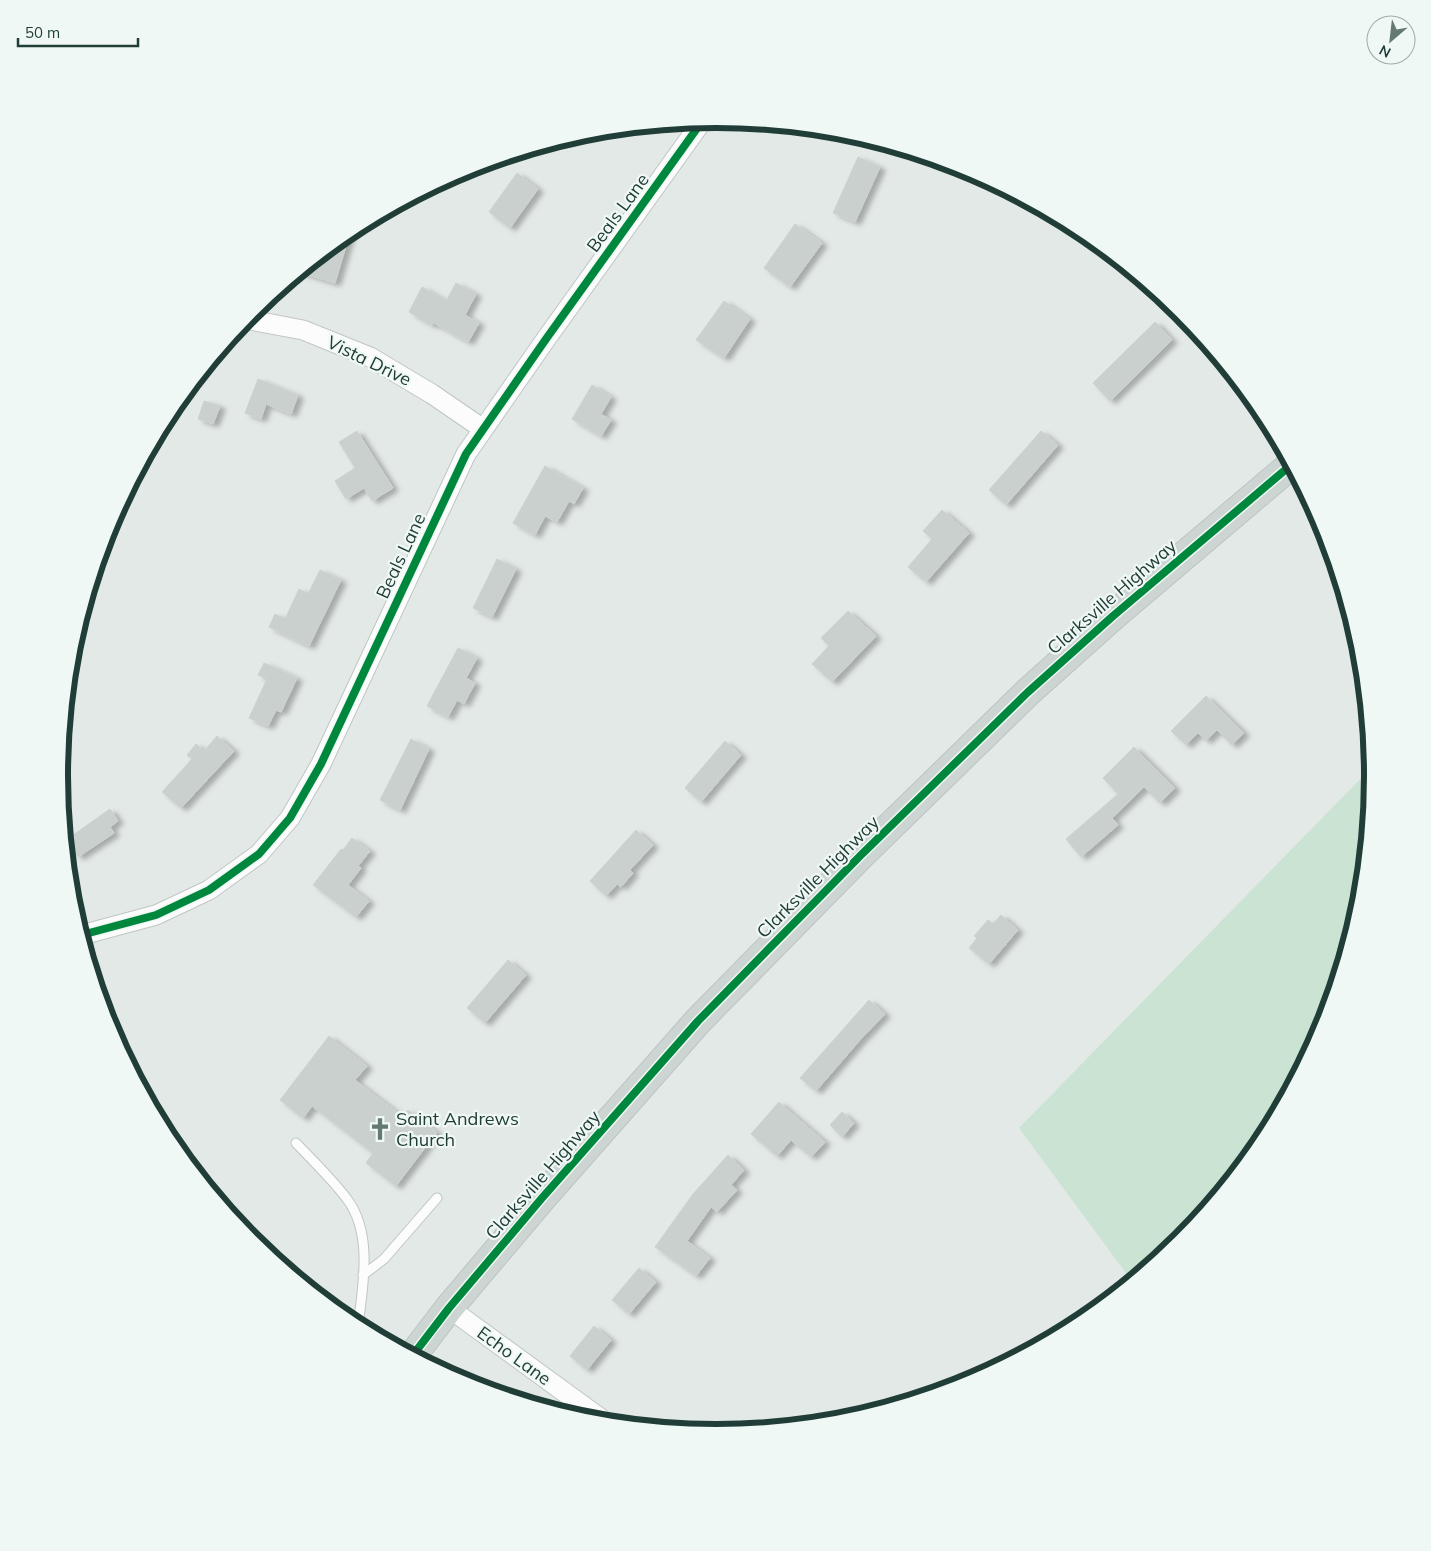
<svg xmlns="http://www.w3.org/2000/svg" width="1431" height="1551" font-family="Mulish,sans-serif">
	<defs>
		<filter id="shadow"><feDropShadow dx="5.5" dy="3" stdDeviation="2.5" flood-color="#0004"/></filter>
	</defs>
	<rect width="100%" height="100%" fill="#e3e9e6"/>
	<path fill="#cbe3d3" d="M1371,768L1372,776L1360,904L1322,1027L1261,1141L1180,1240L1131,1280L1019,1128Z"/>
	<g fill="#cad0ce" stroke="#cbd2cf" filter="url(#shadow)">
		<path d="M858,157L880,167L855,222L833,213Z"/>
		<path d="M517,173L538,189L510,228L489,212Z"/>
		<path d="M795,224L822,243L790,287L764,268Z"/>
		<path d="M351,229L335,283L299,272L339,239Z"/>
		<path d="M456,283L476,294L465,315L479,323L468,342L434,323L432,325L409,312L422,287L446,301Z"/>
		<path d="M724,301L750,319L724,358L696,340Z"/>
		<path d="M1155,322L1172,340L1110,401L1093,383Z"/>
		<path d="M258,379L298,395L291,414L266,404L261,419L245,413Z"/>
		<path d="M592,385L611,397L601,414L611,420L601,436L572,419Z"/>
		<path d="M204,401L220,406L213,424L198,419Z"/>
		<path d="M357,431L393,488L372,501L364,488L346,499L335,481L355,468L339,442Z"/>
		<path d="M1041,431L1058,445L1006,505L989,490Z"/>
		<path d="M545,466L583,488L574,504L569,501L557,522L545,516L535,535L513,523Z"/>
		<path d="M942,510L969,533L926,582L908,567L932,539L923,531Z"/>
		<path d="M497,559L516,569L492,617L473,608Z"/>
		<path d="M320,570L341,580L309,646L269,627L275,614L285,619L299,589L308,594Z"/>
		<path d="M848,611L876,636L832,682L812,664L829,646L821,638Z"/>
		<path d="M458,648L477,658L466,678L475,683L464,704L457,700L448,717L427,706Z"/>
		<path d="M264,663L297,678L281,712L276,710L268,726L249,718L267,679L258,675Z"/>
		<path d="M1206,696L1244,733L1232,745L1217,730L1206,741L1198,733L1186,745L1171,731Z"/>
		<path d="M217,736L234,751L181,808L162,792L192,759L187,755L196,744L204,751Z"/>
		<path d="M411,739L429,749L400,810L380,800Z"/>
		<path d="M725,741L741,755L701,802L685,788Z"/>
		<path d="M1134,747L1175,788L1160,803L1144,787L1112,818L1118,825L1081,857L1066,839L1118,794L1103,778Z"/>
		<path d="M110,809L118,821L110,827L114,833L78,857L66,840Z"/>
		<path d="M636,830L653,845L630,870L633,873L621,887L617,884L606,896L590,881Z"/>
		<path d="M352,838L370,851L358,866L361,868L348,885L369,901L356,917L313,885L341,849L343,850Z"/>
		<path d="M1001,915L1018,930L989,964L969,948L977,938L974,936L988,920L993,924Z"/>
		<path d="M508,960L526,975L485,1023L467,1008Z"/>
		<path d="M869,1000L885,1014L860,1040L816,1091L800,1078Z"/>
		<path d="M329,1036L367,1066L355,1080L403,1117L408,1110L437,1132L396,1186L366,1163L373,1153L312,1106L303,1118L280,1100Z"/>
		<path d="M779,1102L825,1142L811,1157L791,1140L777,1156L751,1134Z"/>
		<path d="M842,1112L854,1123L842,1137L830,1125Z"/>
		<path d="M728,1155L744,1170L731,1185L737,1190L717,1212L711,1207L687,1241L710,1258L696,1276L655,1247L693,1194Z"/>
		<path d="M639,1268L656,1282L629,1314L612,1300Z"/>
		<path d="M594,1326L611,1340L587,1370L570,1356Z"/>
	</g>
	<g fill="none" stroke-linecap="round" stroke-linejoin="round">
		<defs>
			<g id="service">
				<path d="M296,1143C313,1161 332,1179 347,1199C373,1233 363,1286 358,1326"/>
				<path d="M363,1275L384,1259L437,1198"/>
			</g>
			<g id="minor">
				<path d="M245,319L303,330L370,357L432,394L483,429"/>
				<path d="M80,933H89L156,915L209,890L259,854L290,818L321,764L466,454L546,339L703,120"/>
				<path d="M449,1308L604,1421"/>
			</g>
			<path id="primary" d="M413,1355L449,1308L542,1198L698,1021L861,855L1028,692L1113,616L1291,465"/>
		</defs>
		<use href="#service" stroke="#c0c6c4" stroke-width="11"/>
		<use href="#minor" stroke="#c0c6c4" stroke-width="21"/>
		<use href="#primary" stroke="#bbc5c3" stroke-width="30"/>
		<use href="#service" stroke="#fbfcfb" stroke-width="9"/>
		<use href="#minor" stroke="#fbfcfb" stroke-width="19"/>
		<use href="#primary" stroke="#cdd5d3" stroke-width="28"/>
		<defs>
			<g id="cycleway">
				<path d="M80,933H89L156,915L209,890L259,854L290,818L321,764L466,454L546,339L703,120"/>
				<path d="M413,1355L449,1308L542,1198L698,1021L861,855L1028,692L1113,616L1291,465"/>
			</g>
		</defs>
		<use href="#cycleway" stroke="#f0f8f5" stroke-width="11"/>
		<use href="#cycleway" stroke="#00873e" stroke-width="8"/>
	</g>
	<defs>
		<symbol id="church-bare" viewBox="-9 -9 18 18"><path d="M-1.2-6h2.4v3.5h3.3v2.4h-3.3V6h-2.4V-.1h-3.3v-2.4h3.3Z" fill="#647974" stroke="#f0f8f5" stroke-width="2.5" paint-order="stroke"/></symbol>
	</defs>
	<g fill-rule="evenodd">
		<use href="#church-bare" x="364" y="1113" width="32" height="32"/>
	</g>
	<g text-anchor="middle" stroke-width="4.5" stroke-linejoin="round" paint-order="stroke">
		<g font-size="18" fill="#203d37" stroke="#f0f8f5">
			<text transform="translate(618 213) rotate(-54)" y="6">Beals Lane</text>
			<text transform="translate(369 361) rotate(26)" y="6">Vista Drive</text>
			<text transform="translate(401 556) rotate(-65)" y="6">Beals Lane</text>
			<text transform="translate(1112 597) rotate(-41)" y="6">Clarksville Highway</text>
			<text transform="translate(818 877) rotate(-45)" y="6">Clarksville Highway</text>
			<text transform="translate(543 1175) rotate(-49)" y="6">Clarksville Highway</text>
			<text transform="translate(514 1356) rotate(36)" y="6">Echo Lane</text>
		</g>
		<g font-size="18" fill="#203d37" stroke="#f0f8f5" text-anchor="start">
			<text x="396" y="1125">Saint Andrews<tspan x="396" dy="21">Church</tspan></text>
		</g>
	</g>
	<path d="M0 0H1431V1551H0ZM68 776a648 648 0 1 1 1296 0a648 648 0 1 1-1296 0Z" fill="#f0f8f5" fill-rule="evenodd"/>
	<path fill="none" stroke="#203d37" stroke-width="6" d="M68 776a648 648 0 1 1 1296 0a648 648 0 1 1-1296 0Z"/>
	<g transform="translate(1391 40) rotate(208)"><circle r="24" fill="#f0f8f5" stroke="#9dada9"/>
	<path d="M0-4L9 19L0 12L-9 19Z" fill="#647974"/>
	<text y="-8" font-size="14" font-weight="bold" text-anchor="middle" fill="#203d37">N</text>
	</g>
	<path d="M18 38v8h120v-8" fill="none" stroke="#203d37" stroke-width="2.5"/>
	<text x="25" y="38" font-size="15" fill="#203d37" stroke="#f0f8f5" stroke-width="4" paint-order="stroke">50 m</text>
</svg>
